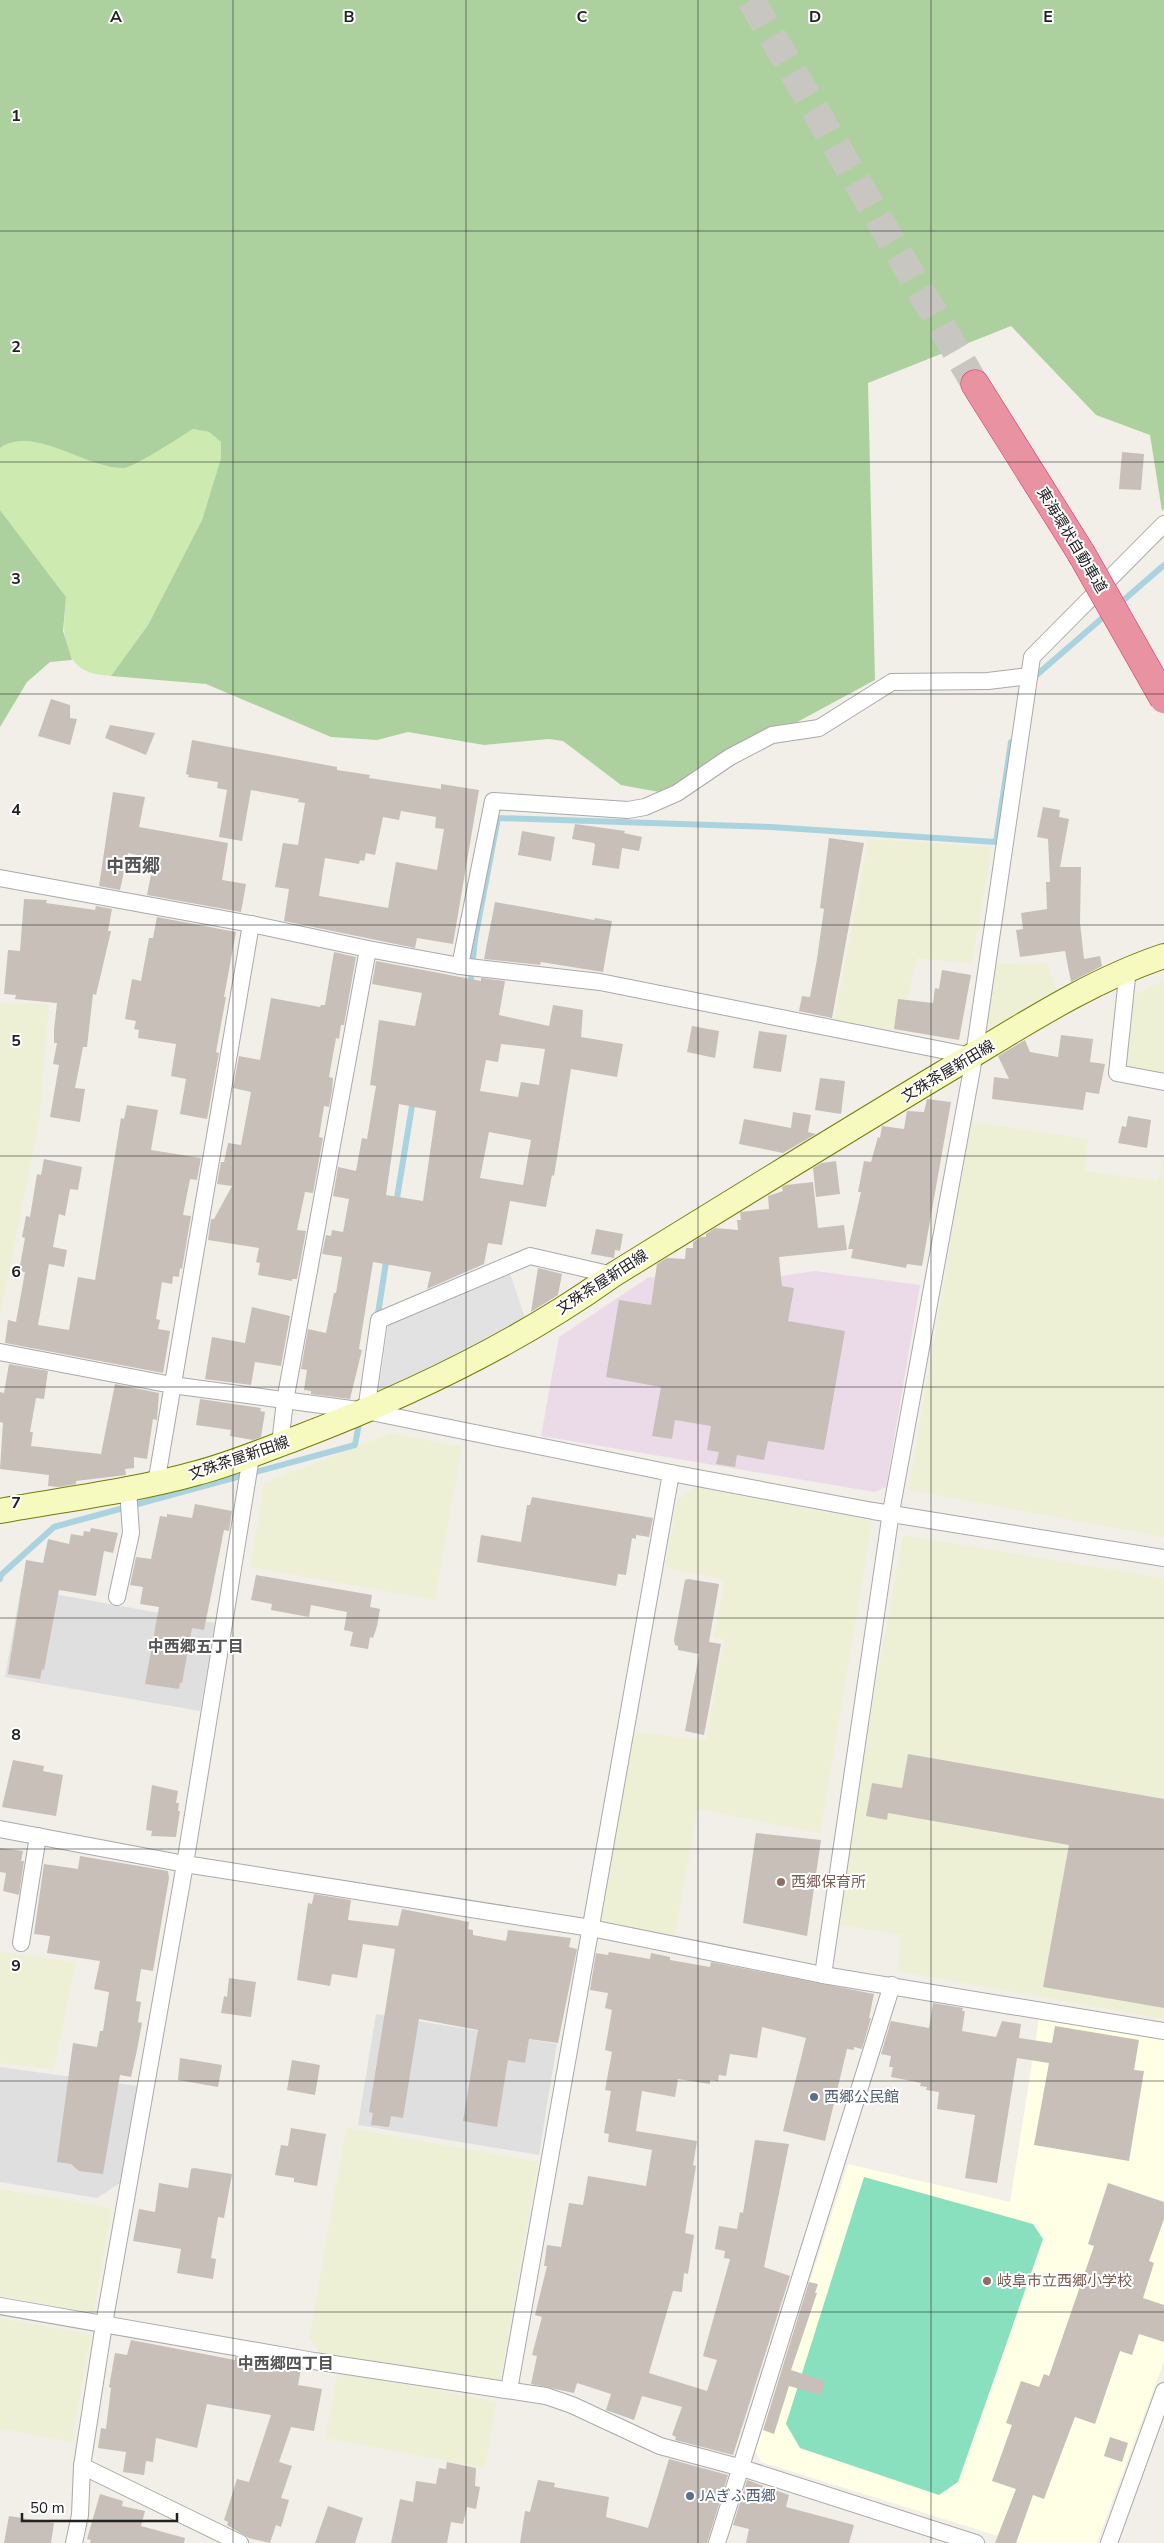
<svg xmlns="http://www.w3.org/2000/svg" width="1164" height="2543" font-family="'Nunito Sans','Noto Sans JP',sans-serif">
	<rect width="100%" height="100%" fill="#f2efe9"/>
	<g fill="#e0dfdf">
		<path d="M21,1588L215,1623L200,1711L5,1677Z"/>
		<path d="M376,2014L557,2044L539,2155L358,2125Z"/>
		<path d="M0,2067L137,2086L120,2183L97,2198L0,2182Z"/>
	</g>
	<path fill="#ebdbe8" d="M815,1271L920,1285L886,1487L875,1492L541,1436L559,1337L649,1277L727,1284Z"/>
	<path fill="#ffffe5" d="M1039,2019L1164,2039V2361L1097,2543H1021L761,2462L755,2451L848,2164L1010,2202Z"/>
	<g fill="#eef0d5">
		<path d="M868,839L992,847L972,964L917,958L900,1031L834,1020Z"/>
		<path d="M1048,963L1059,996L994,1032L979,1029L989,964Z"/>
		<path d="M1164,980V1074L1126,1066L1135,994Z"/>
		<path d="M0,1003L49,1004L39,1124L0,1316Z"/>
		<path d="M971,1122L1088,1139L1085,1171L1158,1181L1164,1155V1537L908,1490Z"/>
		<path d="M391,1433L462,1447L435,1600L250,1567L264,1483Z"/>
		<path d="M695,1487L872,1521L820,1833L698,1809L675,1935L601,1921L632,1732L706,1740L724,1640L714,1637L724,1580L665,1567L677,1500Z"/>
		<path d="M903,1535L1164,1578V2019L897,1971L901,1935L832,1924Z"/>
		<path d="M0,1952L76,1962L54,2069L0,2063Z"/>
		<path d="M346,2127L538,2162L500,2382L320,2352L309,2339Z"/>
		<path d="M0,2189L112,2208L94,2312L0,2296Z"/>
		<path d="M0,2318L91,2334L72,2442L0,2429Z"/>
		<path d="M338,2372L497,2402L485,2468L325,2438Z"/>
	</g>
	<path fill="#cdebb0" d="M193,429L209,432L221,442V458L202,520L148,625L111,676C103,675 91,674 84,670C59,655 64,621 66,597L0,510V448C33,424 86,469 124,468C133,468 182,436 193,429Z"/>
	<g fill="#add19e">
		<path d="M0,0H1164V509L1162,511L1150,435L1096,415L1011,326L868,383L875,680L695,777L659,792L621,785L563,741L549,739L484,745L408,732L377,740L331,737L206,684L111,676L148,625L202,520L221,458V442L209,432L193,429C182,436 133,468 124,468C86,469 33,424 0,448Z"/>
		<path d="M0,510L66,597L63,631L72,660L50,662L27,682L0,727Z"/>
	</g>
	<path fill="#88e0be" d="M864,2177L1033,2224L1043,2239L958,2482L939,2495L800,2448L786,2424Z"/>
	<path fill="#e2e2e2" d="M509,1270L526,1321L378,1397L388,1325Z"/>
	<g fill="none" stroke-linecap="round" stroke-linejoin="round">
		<g stroke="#aad3df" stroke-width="6">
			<path d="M1118,605L1164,565"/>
			<path d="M1032,679L1108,613"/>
			<path d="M470,988L475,939L498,818L771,827L996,842L1011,742"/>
			<path d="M396,1204L413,1100"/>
			<path d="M377,1320L387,1256"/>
			<path d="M0,1579L1,1575L54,1527L355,1445L360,1418"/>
		</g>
	</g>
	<g fill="#c7bfb8" fill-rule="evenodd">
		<path d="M1122,452L1144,454L1141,490L1119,489Z"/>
		<path d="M51,699L70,705V718L77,719L70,745L38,736Z"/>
		<path d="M110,725L155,733L146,755L105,738Z"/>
		<path d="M192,740L337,767V770L370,775L369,778L441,789V784L479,790L453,944L417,938L415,948L284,921L289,889L275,887L283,843L298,845L305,803L298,802L299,799L251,790L242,841L219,837L227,790L217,788L218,782L188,777L189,775L186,774ZM401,811L436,817L435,828L444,829L437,870L396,862L388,908L319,896L325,858L359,864L360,860L364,861L366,853L375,855L383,817L399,820Z"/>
		<path d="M113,792L145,797L139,827L228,843L222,880L246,884L241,912L147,895L154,859L128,853L120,890L99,886Z"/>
		<path d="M1043,807L1060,810L1059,817L1069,819L1060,867H1081L1080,923L1084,959L1100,956L1102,966L1071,982L1065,951L1020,957L1016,930L1023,929L1021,913L1047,909L1046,882H1050L1048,839L1037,837Z"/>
		<path d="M575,824L625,831L624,833L642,837L639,851L622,848L619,869L592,865L595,845L594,843L572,839Z"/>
		<path d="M522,831L555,837L551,861L518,855Z"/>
		<path d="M829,838L864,843L832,1018L799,1011L802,996L810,997L817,959L824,909L820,908Z"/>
		<path d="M24,899L47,900L46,903L95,910L96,906L112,909L108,931H111L96,995L93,994L87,1047H83L75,1088L85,1089L80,1122L50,1117L59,1065L53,1064L57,1043H54V1030L57,1003L15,999L16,995L4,994L8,950L20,951Z"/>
		<path d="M495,902L594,920L595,918L612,921L603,972L541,962L540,965L484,959Z"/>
		<path d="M157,917L236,932L224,997H226L216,1052L219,1053L207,1119L180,1114L186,1079L171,1076L176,1044L138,1038L139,1030L134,1029L136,1021L125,1019L132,979L141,981L149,938H153Z"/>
		<path d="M334,952L356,957L344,1025H341L339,1039L336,1038L329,1077L333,1078L332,1091L329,1107L324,1106L319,1137L323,1138L313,1193L305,1192L297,1230L306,1231L297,1279H292V1281L258,1275L260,1263L256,1262L259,1248L208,1240L211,1219H214L232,1186L217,1184L221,1162H224L228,1143L241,1145L251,1092L233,1088L239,1056L260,1060L271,998L320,1007L321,1005H325Z"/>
		<path d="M376,961L481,981V978L505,981L499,1015L549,1026L553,1005L583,1010L581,1037L623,1044L617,1077L571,1069L554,1176L552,1175L546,1207L510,1201L502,1245L488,1243L484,1264L427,1289L431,1272L373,1262L359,1349L362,1350L350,1399L311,1394V1391L304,1390L307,1370L301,1369L308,1329L326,1333L334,1293H336L342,1257L322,1254L326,1235L331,1236L332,1230L343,1232L349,1199L333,1196L338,1167L356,1171L362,1138L367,1139L376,1086L370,1085L379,1020L415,1026L422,993L372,984ZM501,1044L545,1049L539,1085L521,1082L518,1097L480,1091L486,1060L498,1062ZM399,1104L436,1111L423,1201L386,1195ZM489,1132L531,1140L523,1185L480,1178Z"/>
		<path d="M942,970L971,975L959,1040L894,1029L898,999L933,1003L935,988L939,989Z"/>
		<path d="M692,1026L719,1031L715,1058L687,1052Z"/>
		<path d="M759,1031L787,1035L781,1072L753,1068Z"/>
		<path d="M1061,1035L1093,1039L1090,1062L1105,1064L1099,1094L1086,1092L1083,1110L992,1099L994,1077L1009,1079L998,1056L1025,1040L1030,1052L1058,1057Z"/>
		<path d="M820,1078L845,1081L841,1114L815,1110Z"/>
		<path d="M927,1099L951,1102L922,1266L907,1264L906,1268L851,1258L853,1249H848L861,1192H858L864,1161L871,1162L878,1137L880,1138L882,1126L904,1129L907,1111L924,1112Z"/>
		<path d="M127,1105L158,1110L151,1150L201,1158L197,1180L190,1179L183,1215L191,1216L182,1269L180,1268L179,1277L173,1276L172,1284L162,1282L156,1319L160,1320L158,1329L170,1331L163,1373L5,1343L8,1320L16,1322L25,1272L19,1271L25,1238L22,1237L26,1216L30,1217L37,1174L41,1175L44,1159L82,1167L78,1190L70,1189L65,1216L59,1214L53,1247L67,1250L64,1267L49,1264L38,1325L69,1330L78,1277L95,1280L121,1118L124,1119Z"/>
		<path d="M793,1112L811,1115L808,1132L816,1134L783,1153L739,1144L744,1119L791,1128Z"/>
		<path d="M1128,1116L1151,1120L1147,1148L1118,1143L1122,1126L1126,1127Z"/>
		<path d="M836,1161L840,1194L816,1197L813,1168L822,1163Z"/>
		<path d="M813,1182L818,1228L844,1225L847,1250L779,1257L782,1286L794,1288L788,1321L845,1331L824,1450L768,1441L764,1460L737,1455L735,1467L716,1464L719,1452L707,1450L711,1426L675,1420L672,1439L652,1436L661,1387L606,1377L619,1300L651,1305L657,1264L667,1258L685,1259L686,1248H693V1242L701,1237H706V1234L715,1228L738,1230L737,1220H741L740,1212L769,1209L768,1196L783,1191L782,1187L786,1185Z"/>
		<path d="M596,1229L623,1234L620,1251L615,1250L614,1258L591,1254Z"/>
		<path d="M538,1268L562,1274L558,1295L531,1312Z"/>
		<path d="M252,1307L290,1316L281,1366L255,1362L251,1385L205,1379L212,1337L245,1343Z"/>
		<path d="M9,1364L48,1371L44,1399L36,1398L30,1432H33L31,1446L101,1454L115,1384L159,1393L157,1420L153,1419L147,1459L134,1457V1468L125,1469L126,1475L76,1481V1484L59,1487L48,1486L49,1475L0,1469L3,1423L0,1422V1392L4,1393Z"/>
		<path d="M200,1399L261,1408L260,1411L265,1412L261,1437L253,1440L230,1436L231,1430L196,1425Z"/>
		<path d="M532,1497L653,1518L649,1537L636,1535V1539L632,1538L626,1575L618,1574L616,1586L477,1562L481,1535L521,1542L527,1505H530Z"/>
		<path d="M195,1504L232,1511L229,1531L224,1530L204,1630L192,1628L182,1683H180L179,1689L145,1684L159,1607L140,1604L143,1587L130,1585L136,1557L151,1559L160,1516L167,1517V1514L192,1518Z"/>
		<path d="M91,1528L118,1533L113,1553L104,1551L96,1596L59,1590L44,1670L42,1669L40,1679L8,1674L26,1560L43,1563L48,1539L69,1544L71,1534L83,1536L84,1531L90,1532Z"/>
		<path d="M256,1575L372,1595L370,1607L380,1609L377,1626L373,1638L370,1637L368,1649L350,1646L353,1632L344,1630L347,1612L311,1605L309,1617L271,1610L272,1604L251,1600Z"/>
		<path d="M688,1579L719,1584L709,1642L721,1644L704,1735L685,1731L699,1654L678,1650V1646L675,1645L674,1640L685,1580Z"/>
		<path d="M908,1754L1164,1799V2008L1043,1987L1069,1845L888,1813L887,1820L866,1816L872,1783L902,1788Z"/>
		<path d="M13,1760L44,1766L43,1771L63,1775L56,1816L2,1807Z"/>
		<path d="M152,1785L178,1791L176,1803H179L178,1811H180L176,1837L151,1836L152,1831L146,1830Z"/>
		<path d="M756,1833L821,1840L807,1936L743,1923Z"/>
		<path d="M0,1848L23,1851L21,1861H24L19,1895L3,1891L6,1873L0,1872Z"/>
		<path d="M80,1856L168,1871L169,1878L153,1971L141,1969L136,2001L141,2002L138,2022L142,2023L137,2050L131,2077L120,2075L103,2174L79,2171L71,2164L57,2162L73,2043L97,2047L100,2031H103L109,1992L94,1989L100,1961L47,1953L50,1936L34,1934L44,1864L78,1869Z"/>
		<path d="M314,1894L351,1900L348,1920L398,1926L402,1909L469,1922L468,1929L473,1930V1935L506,1941L508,1930L571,1938L569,1947L577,1949L558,2043L529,2039L525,2063L508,2060L497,2127L463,2121L478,2030L419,2019L403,2118L391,2116L389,2127L371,2125L373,2113L369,2112L395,1949L363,1944L357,1978L332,1974L330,1986L297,1980L308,1903L312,1904Z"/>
		<path d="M609,1952L650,1959L651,1953L670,1957V1960L710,1967L711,1962L874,1994L869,2018H871L862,2049L854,2047V2050L847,2049L825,2141L783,2131L806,2038L762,2027L757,2058L730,2054L726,2076L719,2075L718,2081L710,2080V2084L678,2079L675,2097L642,2091L636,2131L697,2141L693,2165L696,2166L685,2233L694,2235L688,2274L684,2273L682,2292L673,2291L649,2373L707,2391L717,2360L703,2356L730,2259L724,2258L725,2251L715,2249L719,2226L737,2229L740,2212L743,2213L755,2140L789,2144L764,2267L790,2276L733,2455L675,2440L676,2437L672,2435L682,2407L642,2396L634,2420L606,2410L611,2394L577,2383L574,2393L531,2384L537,2356L532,2355L542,2317L535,2315L547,2266H544L547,2245L561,2247L569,2203L583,2205L588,2176L646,2186L652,2150L608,2142L609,2134L604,2133L611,2091L605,2090L612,2052L605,2050L612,2010L605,2008L608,1993L590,1990L596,1953L608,1955Z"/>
		<path d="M229,1978L256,1982L251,2017L221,2013L224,1996L227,1997Z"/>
		<path d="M933,2003L963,2008L962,2011H965L962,2031L996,2037L1002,2021L1021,2024L1019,2038L1052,2043L1055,2026L1139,2040L1134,2070L1144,2071L1129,2161L1034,2145L1049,2063L1017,2058L997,2183L965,2178L975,2115L937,2109L939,2092L926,2090L927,2087L920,2086L921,2083L891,2077L893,2067H889L891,2056L881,2054L891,2021L929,2028Z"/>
		<path d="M180,2058L222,2065L218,2087L178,2080Z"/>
		<path d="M292,2060L320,2065L315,2095L287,2090Z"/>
		<path d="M291,2128L326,2134L317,2186L294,2182V2178L275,2175L281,2145L288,2146Z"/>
		<path d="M194,2168L232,2174L224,2218L218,2217L211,2258L216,2259L213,2279L177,2273L181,2249L133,2241L139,2209L155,2212L159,2183L188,2188L191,2169Z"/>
		<path d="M1108,2183L1164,2202V2219L1149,2261L1154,2263L1143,2298L1164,2305V2342L1139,2334L1132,2355L1120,2351L1095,2424L1075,2417L1044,2499L1033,2495L1016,2543H995L1016,2489L992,2481L1012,2425L1006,2423L1021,2381L1039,2387L1044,2374L1049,2376L1094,2246L1088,2244Z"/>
		<path d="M809,2282L818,2284L815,2293H817L791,2370L825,2381L821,2395L789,2386L774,2434L763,2430Z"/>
		<path d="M131,2340L235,2360V2357L301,2369L298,2385L322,2389L314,2431L291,2427L279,2462L292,2466L281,2498L289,2500L281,2527L276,2525L270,2543L249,2538L227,2525L228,2522L224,2520L237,2479L249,2482L271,2415L207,2404L197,2448L156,2438L153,2462L146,2461L144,2475L123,2472L126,2452L98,2448L101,2428L106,2429L111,2388L109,2387L115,2353L127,2355Z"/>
		<path d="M1110,2437L1128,2443L1122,2462L1104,2456Z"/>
		<path d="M669,2459L728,2475L707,2543H520L525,2511L530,2512L538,2480L555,2483L554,2487L609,2497L606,2517L648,2528Z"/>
		<path d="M447,2462L476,2468L475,2486L480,2487L476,2509L467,2507L463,2524L451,2522L447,2543H391L400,2499L413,2502L416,2481L436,2484L439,2468L446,2469Z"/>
		<path d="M747,2480L789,2495L786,2507L854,2525L849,2543H746L749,2529L733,2525Z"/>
		<path d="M100,2494L123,2501L122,2506L145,2511L141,2526L185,2538L184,2543H90L91,2540L87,2539Z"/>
		<path d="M328,2506L363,2518L355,2543H315Z"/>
		<path d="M9,2516L54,2523L51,2543H4Z"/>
	</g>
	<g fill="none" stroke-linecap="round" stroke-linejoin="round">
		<path stroke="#c8c6c1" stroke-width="28" stroke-dasharray="28 14" stroke-linecap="butt" d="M751,0L975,384"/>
		<defs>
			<g id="street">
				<path d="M0,878L251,924L368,949L460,966L600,982L972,1056"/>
				<path d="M460,966L493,801L628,810L645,807L677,793L730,757L772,735L819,728L892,682L988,681L1029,676"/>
				<path d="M1128,968L1117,1073L1164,1082"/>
				<path d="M0,1352L172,1385L366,1411L671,1473L873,1511L1164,1558"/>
				<path d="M366,1411L379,1320L530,1256L613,1275"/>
				<path d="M280,1444L285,1401L368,949"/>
				<path d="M156,1484L251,924"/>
				<path d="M117,1597L131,1533L128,1489"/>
				<path d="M0,1829L185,1864L591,1928L823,1975L1164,2031"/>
				<path d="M21,1943L38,1836"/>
				<path d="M823,1975L891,1512L972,1069L1032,657L1164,524"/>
				<path d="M0,2306L314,2361L546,2396L572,2405L660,2446L742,2468L976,2543"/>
				<path d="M509,2390L671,1473"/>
				<path d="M82,2466L240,2543"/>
				<path d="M74,2543L80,2515L82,2466L104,2324L185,1864L251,1457"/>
				<path d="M717,2543L892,1985"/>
				<path d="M1109,2543L1164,2391"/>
			</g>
			<path id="secondary" d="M0,1511C66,1499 133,1491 197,1473C232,1464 264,1450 297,1438C407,1396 517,1344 613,1275C723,1207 833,1139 943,1073C1014,1031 1086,982 1164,956"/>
			<path id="highway" d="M975,384L1081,553"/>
		</defs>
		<use href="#street" stroke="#a9a9a9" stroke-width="18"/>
		<use href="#secondary" stroke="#707d05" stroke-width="26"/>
		<use href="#highway" stroke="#dc2a67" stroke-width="29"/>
		<use href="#street" stroke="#fff" stroke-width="16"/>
		<use href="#secondary" stroke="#f7fabf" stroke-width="24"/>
		<use href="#highway" stroke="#e892a2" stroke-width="28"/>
		<defs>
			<path id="highway-bridge" d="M1081,553L1164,699"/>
		</defs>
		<use href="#highway-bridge" stroke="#dc2a67" stroke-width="29" stroke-linecap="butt"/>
		<use href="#highway-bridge" stroke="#e892a2" stroke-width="28"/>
	</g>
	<path fill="none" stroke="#222" stroke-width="1" stroke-opacity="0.55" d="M233,0V2543M466,0V2543M698,0V2543M931,0V2543M0,231H1164M0,462H1164M0,694H1164M0,925H1164M0,1156H1164M0,1387H1164M0,1618H1164M0,1849H1164M0,2081H1164M0,2312H1164"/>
	<g fill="#8d6e63" stroke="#fff" stroke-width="2">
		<circle cx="781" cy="1882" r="5"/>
		<circle cx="987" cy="2281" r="5"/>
	</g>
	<g fill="#5c6f8a" stroke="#fff" stroke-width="2">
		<circle cx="814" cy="2097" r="5"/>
		<circle cx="690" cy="2496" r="5"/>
	</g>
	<g text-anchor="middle" stroke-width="4" stroke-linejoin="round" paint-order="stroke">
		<g font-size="15" fill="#222" stroke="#fff">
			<text transform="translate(1072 540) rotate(59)" y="5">東海環状自動車道</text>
			<text transform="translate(948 1071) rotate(-31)" y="5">文殊茶屋新田線</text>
			<text transform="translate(602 1282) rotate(-33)" y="5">文殊茶屋新田線</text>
			<text transform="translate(239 1458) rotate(-19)" y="5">文殊茶屋新田線</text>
		</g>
		<g font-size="15" fill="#785e54" stroke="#fff" text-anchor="start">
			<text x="791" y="1887">西郷保育所</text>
			<text x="997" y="2286">岐阜市立西郷小学校</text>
		</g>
		<g font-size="15" fill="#4e5e75" stroke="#fff" text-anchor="start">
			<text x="824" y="2102">西郷公民館</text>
			<text x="700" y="2501">JAぎふ西郷</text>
		</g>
		<g font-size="16" font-weight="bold" fill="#555" stroke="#fff">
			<text x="196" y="1652">中西郷五丁目</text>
			<text x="286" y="2369">中西郷四丁目</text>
		</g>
		<g font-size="18" font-weight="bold" fill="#555" stroke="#fff">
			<text x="133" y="872">中西郷</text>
		</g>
	</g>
	<g font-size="16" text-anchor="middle" font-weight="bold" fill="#222" stroke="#fff" stroke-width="4" stroke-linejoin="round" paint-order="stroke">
		<text x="116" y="22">A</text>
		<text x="349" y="22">B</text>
		<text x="582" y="22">C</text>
		<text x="815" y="22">D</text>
		<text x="1048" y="22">E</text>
		<text x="16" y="121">1</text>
		<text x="16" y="352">2</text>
		<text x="16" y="584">3</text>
		<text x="16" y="815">4</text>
		<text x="16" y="1046">5</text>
		<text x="16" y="1277">6</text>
		<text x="16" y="1508">7</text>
		<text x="16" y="1740">8</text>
		<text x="16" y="1971">9</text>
	</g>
	<path d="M22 2513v8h155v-8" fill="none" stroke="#222222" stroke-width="2.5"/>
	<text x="30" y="2513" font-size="15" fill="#222222" stroke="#ffffff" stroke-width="4" paint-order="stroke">50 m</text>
</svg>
